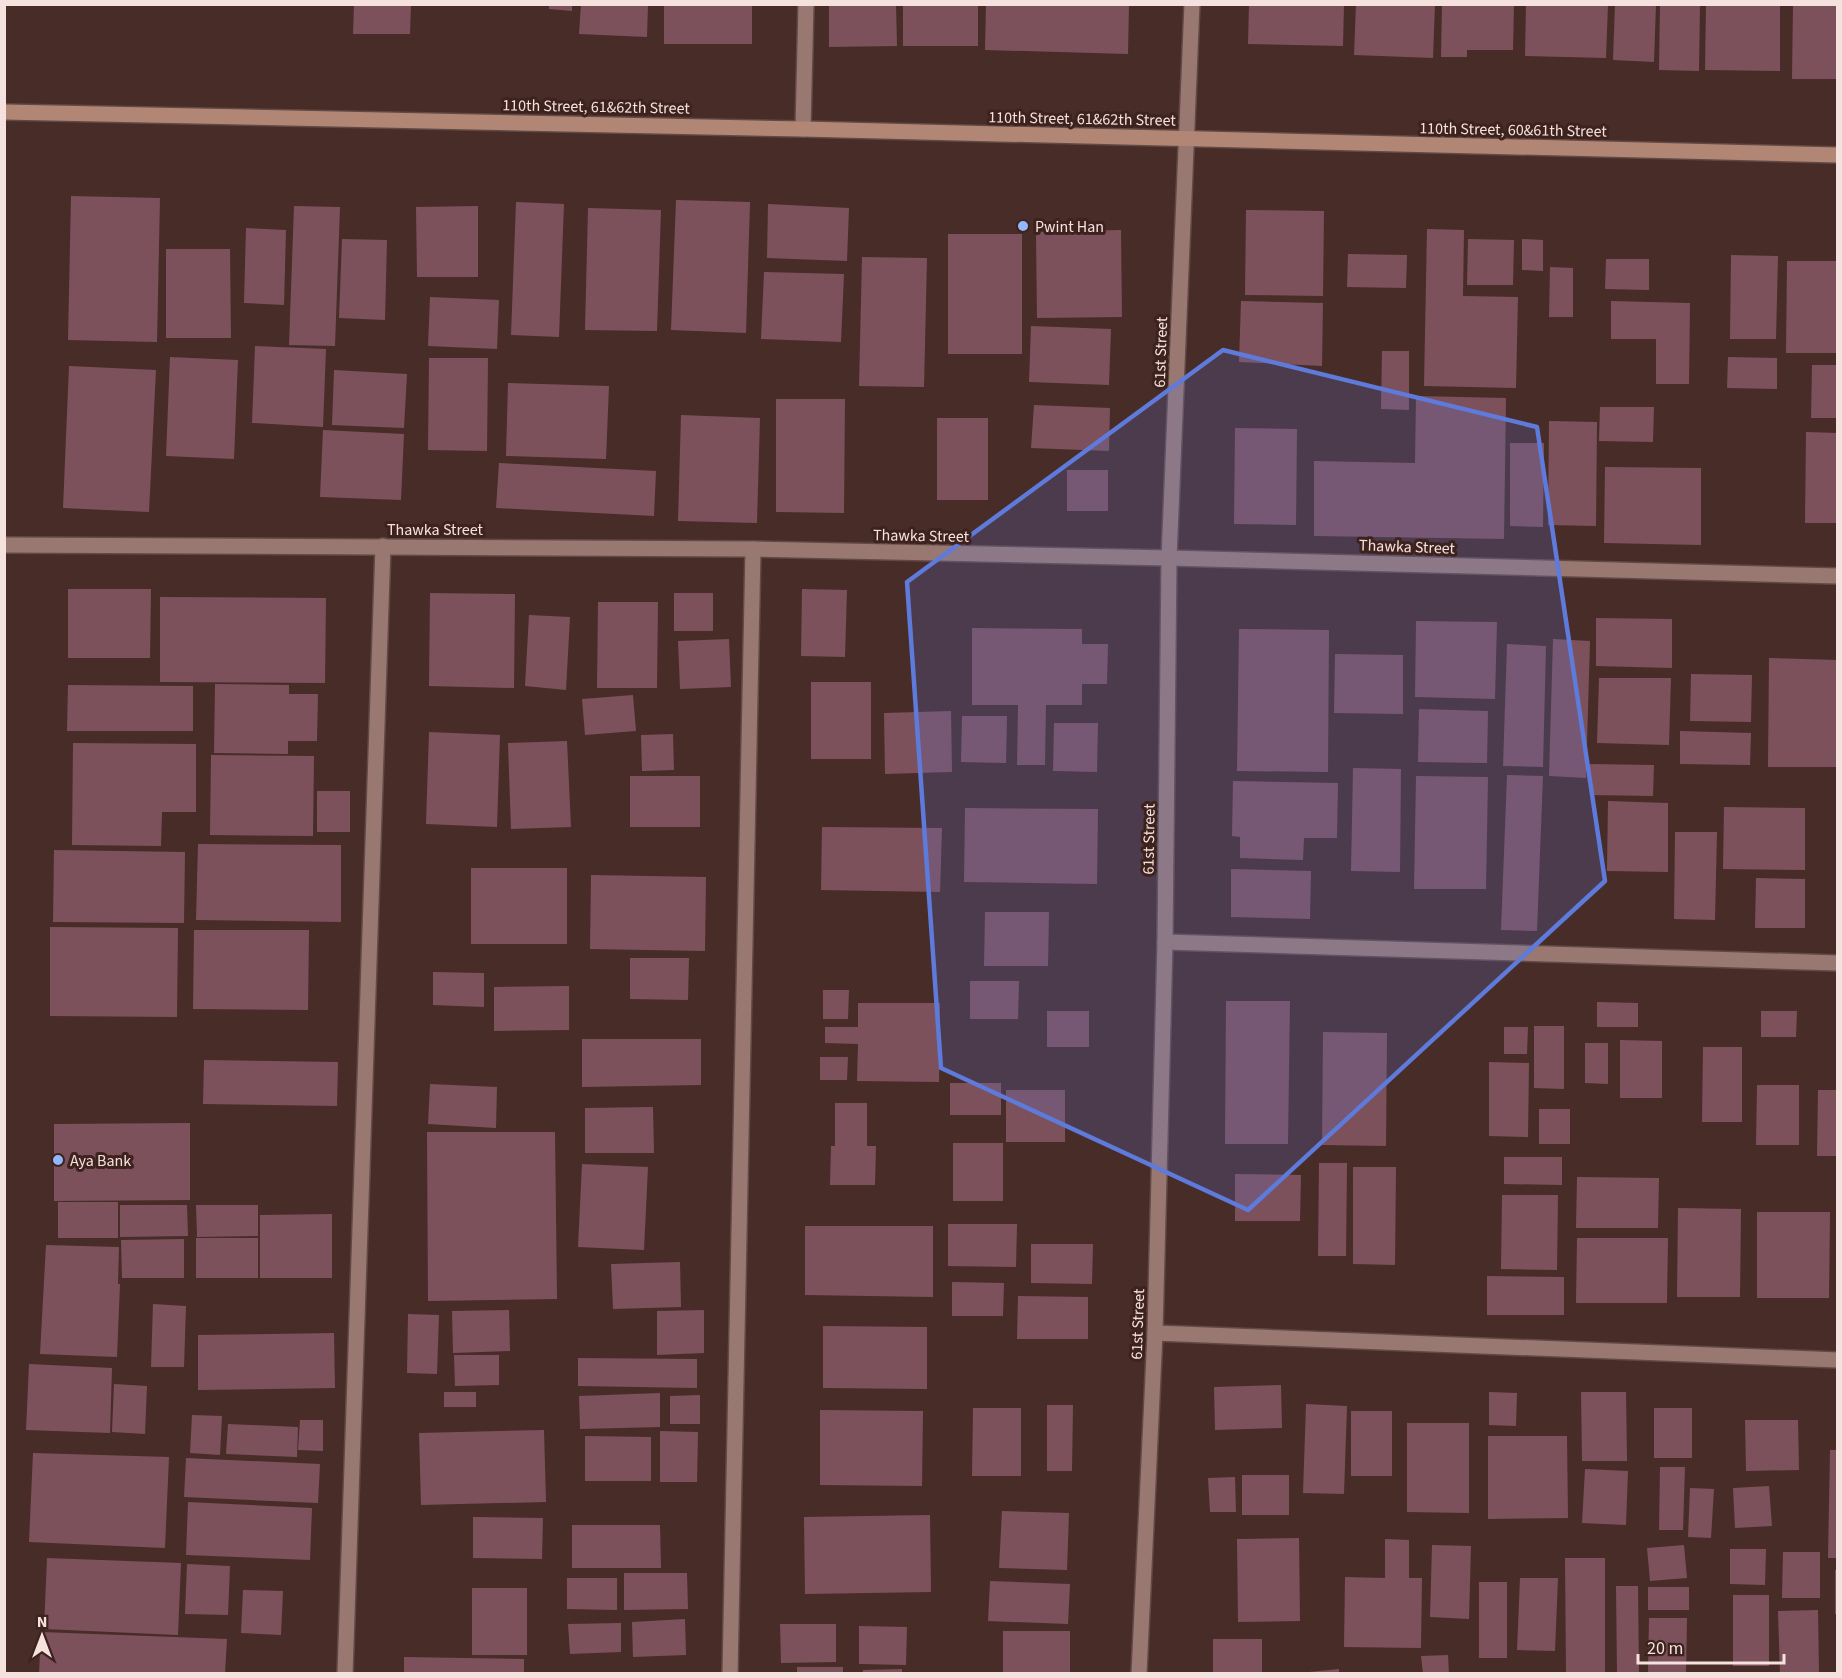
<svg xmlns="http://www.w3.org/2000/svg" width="1842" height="1678" font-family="'Source Sans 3',sans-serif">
	<rect width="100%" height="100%" fill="#482c28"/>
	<g fill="#7c515c">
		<path d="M354,4H411L410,34H353Z"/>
		<path d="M549,4H572V11L549,9Z"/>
		<path d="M581,4H648L647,37L579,34Z"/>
		<rect x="664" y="4" width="88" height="40"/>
		<path d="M829,4H896L897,46L829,47Z"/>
		<rect x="903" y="4" width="75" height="42"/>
		<path d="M986,4H1129L1128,54L985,50Z"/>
		<path d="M1249,4H1344L1343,46L1248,44Z"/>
		<path d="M1356,4H1435L1433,58L1354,55Z"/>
		<path d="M1442,4H1514L1513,50H1467V57H1441Z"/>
		<path d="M1526,4H1608L1606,58L1525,56Z"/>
		<path d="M1615,4H1656L1654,62L1613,60Z"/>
		<path d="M1660,4H1700L1699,71L1659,70Z"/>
		<path d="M1706,4H1780V71L1705,70Z"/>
		<path d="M1793,4H1838V79H1792Z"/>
		<path d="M71,196L160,198L157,342L68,340Z"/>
		<path d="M676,200L750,202L746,333L671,330Z"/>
		<path d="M516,202L564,204L559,337L511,335Z"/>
		<path d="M768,204L849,208L847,261L767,258Z"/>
		<path d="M294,206L340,207L335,346L289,345Z"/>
		<path d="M478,206V277H417L416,207Z"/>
		<path d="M588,208L661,210L657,331L585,330Z"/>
		<path d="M1246,210L1324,211L1323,296L1245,295Z"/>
		<path d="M246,228L286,230L284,305L244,303Z"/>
		<path d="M1427,229L1464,230L1463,296L1518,297L1516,388L1424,386Z"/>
		<path d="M1121,230L1122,317L1037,318L1036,232Z"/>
		<rect x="948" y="234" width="74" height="120"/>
		<path d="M342,239L387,240L385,320L339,318Z"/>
		<path d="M1468,239L1514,240L1513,285H1467Z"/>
		<path d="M1522,239L1543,240V271L1522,270Z"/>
		<path d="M166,249H230L231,338H166Z"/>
		<path d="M1348,254L1407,255L1406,288L1347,287Z"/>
		<path d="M1731,255L1778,256L1776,339H1730Z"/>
		<path d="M862,257L927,258L924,387L859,386Z"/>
		<path d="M1606,259H1649V290L1605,289Z"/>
		<path d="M1787,261H1838V353H1786Z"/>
		<path d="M1550,267L1573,268V317H1549Z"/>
		<path d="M764,272L844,274L841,342L761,339Z"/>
		<path d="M430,297L499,300L497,349L428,346Z"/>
		<path d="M1241,301L1323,303L1322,366L1239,362Z"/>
		<path d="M1611,301L1690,303L1689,384H1656V339H1611Z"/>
		<path d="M1031,326L1111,329L1109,385L1029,382Z"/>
		<path d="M255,346L326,349L323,427L252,423Z"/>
		<path d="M1382,351H1409V410L1381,409Z"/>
		<path d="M170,357L238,360L234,459L166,456Z"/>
		<path d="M1728,357L1777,358V389L1727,388Z"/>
		<path d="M429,358H488L487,451L428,450Z"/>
		<path d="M1812,365H1838V418H1811Z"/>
		<path d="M69,366L156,370L149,512L63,508Z"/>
		<path d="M334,370L407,374L404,428L332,425Z"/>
		<path d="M508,383L609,386L606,459L506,456Z"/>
		<path d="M1416,396L1506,398L1504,539L1314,536V461L1415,463Z"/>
		<path d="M776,399H845L844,513L776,512Z"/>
		<path d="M1034,405L1110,408L1109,451L1031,448Z"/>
		<path d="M1600,407H1654L1653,442L1599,441Z"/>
		<path d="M681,415L760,418L757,523L678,521Z"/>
		<rect x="937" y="418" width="51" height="82"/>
		<path d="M1549,421L1597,422L1596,526L1548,525Z"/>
		<path d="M1235,428L1297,429L1296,525L1234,524Z"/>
		<path d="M323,430L404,434L401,500L320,497Z"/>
		<path d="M1806,432L1838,433V523H1805Z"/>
		<path d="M1510,443H1544L1543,527L1510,526Z"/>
		<path d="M499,463L656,471L654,516L496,508Z"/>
		<path d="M1605,467L1701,468V545L1604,543Z"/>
		<rect x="1067" y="470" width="41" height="41"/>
		<path d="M68,589H151L150,658H68Z"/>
		<path d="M802,589L847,590L845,657L801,656Z"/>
		<path d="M430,593L515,594L514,688L429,686Z"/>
		<rect x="674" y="593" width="39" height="38"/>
		<path d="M160,597L326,598L325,683L160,682Z"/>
		<path d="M598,602H658L657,688H597Z"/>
		<path d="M529,615L570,617L566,690L525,686Z"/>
		<path d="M1596,618L1672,619V668L1596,666Z"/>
		<path d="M1416,621L1497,622L1495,699L1415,697Z"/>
		<path d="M972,628L1082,629V644H1108L1107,684H1082V705H1046L1045,765H1017L1018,705H972Z"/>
		<path d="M1239,629L1329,630L1328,772L1237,771Z"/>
		<path d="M729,639L731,687L680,689L678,641Z"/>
		<path d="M1553,639L1590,641L1586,778L1549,776Z"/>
		<path d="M1507,644L1546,646L1543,767L1503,766Z"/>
		<path d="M1335,654L1403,655V714L1334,713Z"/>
		<path d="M1769,658L1838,660V767H1768Z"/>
		<path d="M1691,674L1752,675L1751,722L1690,721Z"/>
		<path d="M1599,678H1671L1669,745L1597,743Z"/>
		<rect x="811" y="682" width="60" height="77"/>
		<path d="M215,684L289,685V694H318L317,741H288V754L214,753Z"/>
		<path d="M68,685L193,686V731H67Z"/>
		<path d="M633,695L636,731L585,735L582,699Z"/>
		<path d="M1419,709L1488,711L1487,763L1418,762Z"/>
		<path d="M951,711L952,772L885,774L884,713Z"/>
		<path d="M962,716H1007L1006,763L961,762Z"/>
		<path d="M1054,723H1098L1097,772L1053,771Z"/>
		<path d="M1680,731L1751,733L1750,765L1680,764Z"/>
		<path d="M429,732L500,735L497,827L426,824Z"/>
		<path d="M673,734L674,770L642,771L641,735Z"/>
		<path d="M567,741L571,827L511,829L508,743Z"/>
		<path d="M73,743L196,744V812H162L161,846L72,845Z"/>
		<path d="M211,755L314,756L313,836L210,835Z"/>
		<path d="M1590,764L1654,765L1653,796L1590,795Z"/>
		<path d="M1353,768L1401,769L1400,872L1351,871Z"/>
		<path d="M1507,775L1543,776L1537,931L1501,930Z"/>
		<rect x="630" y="776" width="70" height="51"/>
		<path d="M1416,776L1488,777L1486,889H1414Z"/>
		<path d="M1233,781L1338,783L1337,838H1304L1303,860L1240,858V837L1232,836Z"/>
		<rect x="317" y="791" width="33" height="41"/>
		<path d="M1608,801L1668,803V872L1607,871Z"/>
		<path d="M1724,807L1805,808V870L1723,869Z"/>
		<path d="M965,808L1098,809L1097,884L964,882Z"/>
		<path d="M822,827L942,828L940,892L821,890Z"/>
		<path d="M1675,832H1717L1715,920L1674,919Z"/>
		<path d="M198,844L341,845V922L196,920Z"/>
		<path d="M54,850L185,852L184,923L53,922Z"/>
		<rect x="471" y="868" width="96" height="76"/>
		<path d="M1231,869L1311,871L1310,919L1231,917Z"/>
		<path d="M591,875L706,877L705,951L590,949Z"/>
		<path d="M1756,878L1805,879V928H1755Z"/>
		<path d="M985,912H1049L1048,966H984Z"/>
		<path d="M50,927L178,928L177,1017L50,1016Z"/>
		<path d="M194,930H309L308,1010L193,1009Z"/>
		<path d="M630,958H689L688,1000L630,999Z"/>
		<path d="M433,972L484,973V1007L433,1005Z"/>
		<path d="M970,981H1019L1018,1019H970Z"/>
		<path d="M569,986V1030L494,1031V987Z"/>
		<path d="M823,990H849L848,1019H823Z"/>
		<path d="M1226,1001H1290L1288,1144H1225Z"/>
		<path d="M1597,1002L1638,1003V1027H1597Z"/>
		<path d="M858,1003H940L939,1082L857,1081L858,1044L825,1043V1027H858Z"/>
		<rect x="1047" y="1011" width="42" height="36"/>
		<path d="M1761,1011H1797L1796,1037H1761Z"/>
		<path d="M1534,1026H1564V1089L1534,1088Z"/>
		<path d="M1504,1027H1528L1527,1054H1504Z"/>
		<path d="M1323,1032L1387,1033L1386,1146L1322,1145Z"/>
		<path d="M582,1039H701V1085L582,1087Z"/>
		<path d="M1620,1040L1662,1041V1098H1620Z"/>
		<path d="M1585,1043H1608V1084L1585,1083Z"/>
		<path d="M1703,1047H1742V1122H1702Z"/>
		<path d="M820,1057H848L847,1080H820Z"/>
		<path d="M204,1060L338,1062L337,1106L203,1104Z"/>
		<path d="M1489,1062L1529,1063L1528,1137L1489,1136Z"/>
		<rect x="950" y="1083" width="51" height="32"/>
		<path d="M430,1084L497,1087L496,1128L428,1124Z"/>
		<path d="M1757,1085H1799V1145H1756Z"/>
		<rect x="1006" y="1090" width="59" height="52"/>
		<path d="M1818,1090H1838V1156H1817Z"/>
		<path d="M835,1103H867V1146H876L875,1185H830L831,1146H835Z"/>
		<path d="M653,1107L654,1153H585V1108Z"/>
		<rect x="1539" y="1109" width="31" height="35"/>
		<path d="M190,1123V1200L54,1201V1124Z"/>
		<path d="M427,1132H555L557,1299L428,1301Z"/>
		<rect x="953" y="1143" width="50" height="58"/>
		<path d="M1504,1157H1562V1185L1504,1184Z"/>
		<path d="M1319,1163H1347L1346,1256H1318Z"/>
		<path d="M582,1164L648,1167L644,1250L578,1247Z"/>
		<path d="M1353,1167H1396L1395,1265L1353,1264Z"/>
		<path d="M1235,1174L1301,1175L1300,1221H1235Z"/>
		<path d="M1577,1177L1659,1178L1658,1228H1576Z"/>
		<path d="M1502,1195H1558L1557,1270L1501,1269Z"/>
		<rect x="58" y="1202" width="60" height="36"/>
		<path d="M120,1205H187L188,1236L120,1237Z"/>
		<path d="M196,1205H258V1236L197,1237Z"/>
		<path d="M1678,1208L1741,1209L1740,1297H1677Z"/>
		<path d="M1757,1212H1830L1829,1298H1757Z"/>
		<path d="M332,1214V1278H260V1215Z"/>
		<path d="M948,1224H1017L1016,1267L948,1266Z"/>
		<path d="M805,1226H933V1297L805,1295Z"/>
		<rect x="196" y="1238" width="62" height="40"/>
		<path d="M1577,1238H1668L1667,1303H1576Z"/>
		<path d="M184,1239V1278H122L121,1240Z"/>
		<path d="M1031,1244H1093L1092,1284L1031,1283Z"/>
		<path d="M46,1245L119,1247L118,1284H120L117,1357L40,1354Z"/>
		<path d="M680,1262L681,1307L613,1309L611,1264Z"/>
		<path d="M1487,1276L1564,1277V1315H1487Z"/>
		<path d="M952,1282L1004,1283L1003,1316H952Z"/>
		<path d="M1018,1296L1088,1297V1339H1017Z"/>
		<path d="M153,1304L186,1306L184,1367H151Z"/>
		<path d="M509,1310L510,1351L453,1353L452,1311Z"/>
		<path d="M704,1310V1353L657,1355V1311Z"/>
		<path d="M408,1314L439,1315L437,1374L407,1373Z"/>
		<path d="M823,1326L927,1327V1389L823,1388Z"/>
		<path d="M334,1333L335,1388L198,1390V1335Z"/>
		<path d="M454,1355H499V1385L455,1386Z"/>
		<path d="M578,1358L697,1359V1388L578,1386Z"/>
		<path d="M29,1364L112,1368L110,1433L26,1430Z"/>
		<path d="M114,1384L147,1386L145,1434L112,1432Z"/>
		<path d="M1281,1385L1282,1428L1215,1430L1214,1387Z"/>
		<rect x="444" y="1392" width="32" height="15"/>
		<path d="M1489,1392L1517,1393L1516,1426L1489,1425Z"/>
		<path d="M1581,1392H1626L1627,1461H1582Z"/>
		<path d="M660,1393V1427L580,1429L579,1396Z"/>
		<path d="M700,1395V1424H670V1396Z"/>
		<path d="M1306,1404L1347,1406L1344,1494L1303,1493Z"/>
		<path d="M1047,1405H1073L1072,1471H1047Z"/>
		<path d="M973,1408H1021V1476H972Z"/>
		<rect x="1654" y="1408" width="38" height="50"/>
		<path d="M820,1410L923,1411L922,1486L820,1485Z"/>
		<rect x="1351" y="1411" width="41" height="65"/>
		<path d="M192,1415L222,1416L220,1455L190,1453Z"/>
		<path d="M300,1420H323V1451L298,1450Z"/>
		<path d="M1745,1420H1798L1799,1470L1746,1471Z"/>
		<path d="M1407,1423H1469V1513L1407,1512Z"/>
		<path d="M228,1424L298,1427L297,1457L226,1454Z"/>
		<path d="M544,1430L546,1502L421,1505L419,1433Z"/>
		<path d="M660,1431L698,1432L697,1482H660Z"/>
		<path d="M585,1436L651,1437V1481H585Z"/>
		<path d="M1488,1436H1567L1568,1518L1488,1519Z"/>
		<path d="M1830,1450H1838V1558H1828Z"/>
		<path d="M33,1453L169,1457L165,1548L29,1542Z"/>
		<path d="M186,1458L320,1464L318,1503L184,1497Z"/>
		<path d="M1660,1467H1685L1683,1530H1659Z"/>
		<path d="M1585,1469L1628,1471L1626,1525L1582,1523Z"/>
		<rect x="1242" y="1475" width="47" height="40"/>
		<path d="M1235,1477L1236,1512H1210L1208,1478Z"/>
		<path d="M1769,1486L1772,1526L1735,1528L1733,1488Z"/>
		<path d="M1690,1488L1714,1489L1711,1538L1688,1537Z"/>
		<path d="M188,1502L312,1508L310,1560L186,1555Z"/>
		<path d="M1002,1511L1069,1513L1067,1570L999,1568Z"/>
		<path d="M930,1515L931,1592L805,1594L804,1517Z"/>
		<path d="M473,1517L543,1518L542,1559L473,1558Z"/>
		<path d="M572,1525H660L661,1568H572Z"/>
		<path d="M1299,1538L1300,1621L1238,1622L1237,1539Z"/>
		<path d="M1385,1539L1409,1540V1578H1422L1421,1648L1344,1647L1345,1577L1385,1578Z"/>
		<path d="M1432,1545L1471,1546L1469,1619L1430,1617Z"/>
		<path d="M1684,1545L1687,1578L1650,1581L1647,1548Z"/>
		<path d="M1730,1549H1766L1765,1585L1730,1584Z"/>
		<path d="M1783,1552H1820V1598H1782Z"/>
		<path d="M47,1558L181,1563L178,1635L44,1629Z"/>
		<path d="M1565,1558H1605V1674H1566Z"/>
		<path d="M187,1564L230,1566L228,1615L185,1614Z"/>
		<rect x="1835" y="1570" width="3" height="44"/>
		<path d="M624,1573H687L688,1609L624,1610Z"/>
		<path d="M567,1578H617V1610L567,1609Z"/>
		<path d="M1520,1578H1558L1555,1651L1517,1650Z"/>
		<path d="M990,1581L1070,1584L1068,1624L988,1621Z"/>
		<rect x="1479" y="1582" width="28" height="76"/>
		<path d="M1616,1586H1638L1639,1673H1617Z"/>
		<rect x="1648" y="1587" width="41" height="23"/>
		<rect x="472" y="1588" width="55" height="67"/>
		<path d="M243,1590L283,1591L281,1635L241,1633Z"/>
		<rect x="1733" y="1595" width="36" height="71"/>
		<path d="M1818,1610L1819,1674H1780L1778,1611Z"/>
		<path d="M1649,1618H1687L1686,1674L1648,1673Z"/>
		<path d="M685,1619L686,1655L633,1657L632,1622Z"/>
		<path d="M621,1623V1652L570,1654L568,1624Z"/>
		<path d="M780,1624H836V1662L781,1663Z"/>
		<path d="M859,1626L907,1627L906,1665L859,1664Z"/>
		<rect x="1003" y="1631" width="67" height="43"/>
		<path d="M41,1632L227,1639L225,1674H39Z"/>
		<rect x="1213" y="1639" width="49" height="35"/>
		<path d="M1448,1655L1449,1674H1423L1421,1656Z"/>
		<path d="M404,1657L524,1659V1674H404Z"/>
		<rect x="797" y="1667" width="46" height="7"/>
		<path d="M902,1669V1674H863V1670Z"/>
		<path d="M1339,1669V1674H1309V1672Z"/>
	</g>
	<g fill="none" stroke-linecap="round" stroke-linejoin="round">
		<defs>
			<g id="street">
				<path d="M803,129L806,4"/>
				<path d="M4,545L753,549L1169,558L1838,576"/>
				<path d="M1165,942L1838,963"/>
				<path d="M1155,1333L1838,1360"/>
				<path d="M345,1674L383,546"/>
				<path d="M730,1674L753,549"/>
				<path d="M1139,1674L1155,1333L1165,942L1169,558L1192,4"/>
			</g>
			<path id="secondary" d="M4,112L803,129L1838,155"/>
		</defs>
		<use href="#street" stroke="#614a46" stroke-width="18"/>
		<use href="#secondary" stroke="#614a46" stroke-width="18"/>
		<use href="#street" stroke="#997872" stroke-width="15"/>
		<use href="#secondary" stroke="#b28675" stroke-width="15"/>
	</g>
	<path fill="#5e7ada" fill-opacity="0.2" stroke="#5e7ada" stroke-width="4.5" stroke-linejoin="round" d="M1223,350L1537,427L1605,881L1248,1210L941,1068L907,582Z"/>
	<g fill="#93b7fd" stroke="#3d221e" stroke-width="2">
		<circle cx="1023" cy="226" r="6"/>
		<circle cx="58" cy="1160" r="6"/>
	</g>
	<g text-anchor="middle" stroke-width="6" stroke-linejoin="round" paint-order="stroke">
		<g font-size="16" fill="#f5e2df" stroke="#3d221e">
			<text transform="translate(596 106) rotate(1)" y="6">110th Street, 61&amp;62th Street</text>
			<text transform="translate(1082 118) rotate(1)" y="6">110th Street, 61&amp;62th Street</text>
			<text transform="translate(1513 129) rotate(1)" y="6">110th Street, 60&amp;61th Street</text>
			<text transform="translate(1160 352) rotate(-88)" y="6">61st Street</text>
			<text x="435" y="535">Thawka Street</text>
			<text transform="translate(921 535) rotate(1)" y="6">Thawka Street</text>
			<text transform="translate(1407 546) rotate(2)" y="6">Thawka Street</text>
			<text transform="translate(1148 839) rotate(-89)" y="6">61st Street</text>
			<text transform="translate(1137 1324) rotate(-88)" y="6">61st Street</text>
		</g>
		<g font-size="16" fill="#f5e2df" stroke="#3d221e" text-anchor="start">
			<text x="1035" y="232">Pwint Han</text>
			<text x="70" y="1166">Aya Bank</text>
		</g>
	</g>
	<rect width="1842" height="1678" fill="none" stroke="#f5e2df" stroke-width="12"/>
	<g transform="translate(42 1636)" stroke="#3d221e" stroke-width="4.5" paint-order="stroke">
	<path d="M0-4.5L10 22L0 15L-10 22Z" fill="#f5e2df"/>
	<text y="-9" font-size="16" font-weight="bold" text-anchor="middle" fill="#f5e2df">N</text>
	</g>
	<path d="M1638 1654v9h146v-9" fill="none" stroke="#f5e2df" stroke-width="3"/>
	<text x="1647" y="1654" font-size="18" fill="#f5e2df" stroke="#3d221e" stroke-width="4.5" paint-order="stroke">20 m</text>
</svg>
